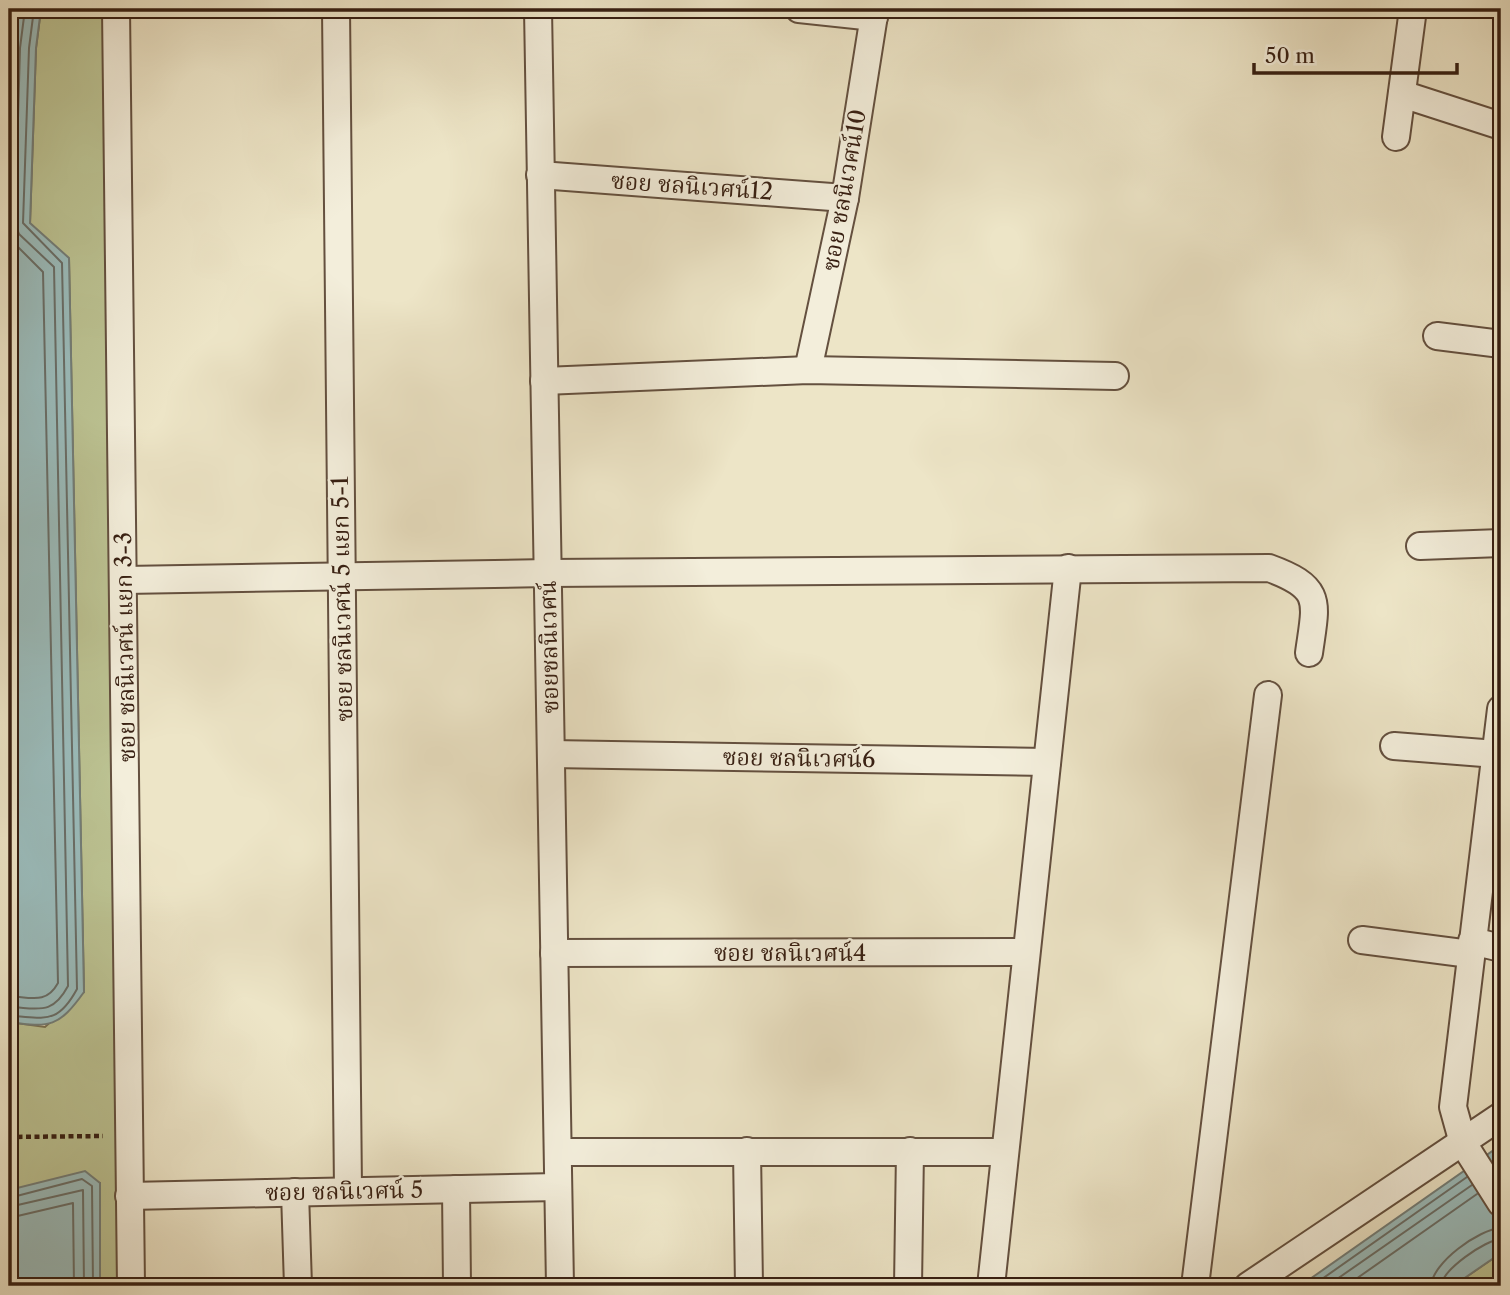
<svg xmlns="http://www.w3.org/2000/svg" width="1510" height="1295" font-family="'Libre Caslon Text','Noto Serif Thai',serif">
	<rect width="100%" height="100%" fill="#ede5c7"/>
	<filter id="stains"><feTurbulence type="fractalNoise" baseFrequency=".00286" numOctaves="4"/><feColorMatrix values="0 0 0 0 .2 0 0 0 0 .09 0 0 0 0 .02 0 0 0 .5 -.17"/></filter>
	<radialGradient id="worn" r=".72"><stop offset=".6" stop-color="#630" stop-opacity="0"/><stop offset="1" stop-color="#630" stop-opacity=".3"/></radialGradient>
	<g fill="#bcc393" stroke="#7a7152" stroke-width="2">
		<path d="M41,9H104L125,1286H100V1183L9,1190V1022L45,1027L84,992L69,259L30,224L36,48Z"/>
		<path d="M1501,1253V1286H1453Z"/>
	</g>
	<g fill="#9bbdbd" stroke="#737e79" stroke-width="2">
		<path d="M9,9H41L36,48L30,223L69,258L84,992C59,1027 50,1028 9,1022Z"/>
		<path d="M1501,1145V1253L1453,1286H1300Z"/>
		<path d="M85,1171L100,1183V1286H9V1190Z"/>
	</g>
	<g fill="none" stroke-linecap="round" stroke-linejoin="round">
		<g stroke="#696e68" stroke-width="2">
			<path d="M9,238L43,272L58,983C46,1005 30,997 9,996"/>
			<path d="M9,1007C38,1008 52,1016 68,986L54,267L19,234L15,223L20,48L25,9"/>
			<path d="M9,1016C44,1017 57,1026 77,989L62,263L23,223L29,48L34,9"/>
			<path d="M9,1198L82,1179L92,1186L93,1286"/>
			<path d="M9,1207L83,1190L84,1286"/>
			<path d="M9,1218L73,1203L74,1286"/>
			<path d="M1312,1286L1467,1177"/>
			<path d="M1327,1286L1472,1185"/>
			<path d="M1346,1286L1477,1194"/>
			<path d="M1431,1286C1432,1263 1479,1229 1501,1228"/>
			<path d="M1441,1286C1442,1270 1485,1240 1501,1239"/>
		</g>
		<defs>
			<g id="minor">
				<path d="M116,9L131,1286"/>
				<path d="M336,9L348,1189"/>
				<path d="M538,9L560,1286"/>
				<path d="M799,9L874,17"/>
				<path d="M1402,94L1501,126"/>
				<path d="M1396,137L1413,9"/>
				<path d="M540,175L845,198"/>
				<path d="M1437,336L1501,344"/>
				<path d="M808,370L845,198L875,9"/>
				<path d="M544,381L808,370L1115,376"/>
				<path d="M1420,546L1501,543"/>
				<path d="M125,580L548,573L1269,568C1324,588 1316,602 1309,653"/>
				<path d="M1501,709L1453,1107L1463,1143L1501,1203"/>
				<path d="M1394,746L1496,754"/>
				<path d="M551,754L1047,762"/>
				<path d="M1362,940L1470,954"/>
				<path d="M1472,941L1501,948"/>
				<path d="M554,953L1026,952"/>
				<path d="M747,1151L749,1286"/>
				<path d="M558,1152H1004"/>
				<path d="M456,1189L457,1286"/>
				<path d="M295,1192L298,1286"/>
				<path d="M129,1196L558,1187"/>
				<path d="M908,1286L910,1151"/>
				<path d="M991,1286L1068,568"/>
				<path d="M1195,1286L1268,695"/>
				<path d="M1248,1286L1501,1116"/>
			</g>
		</defs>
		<use href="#minor" stroke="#64503f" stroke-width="30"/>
		<path stroke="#371f12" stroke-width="4.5" stroke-dasharray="5 3.5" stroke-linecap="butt" d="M9,1137L103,1136"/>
		<use href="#minor" stroke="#f3eedb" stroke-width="26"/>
	</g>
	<g text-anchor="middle" stroke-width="5" stroke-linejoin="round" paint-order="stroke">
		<g font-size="23" fill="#371f12" stroke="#f3eedb">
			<text transform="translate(692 186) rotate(4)" y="8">ซอย ชลนิเวศน์12</text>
			<text transform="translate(844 190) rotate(-80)" y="8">ซอย ชลนิเวศน์10</text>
			<text transform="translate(342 599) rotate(-91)" y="8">ซอย ชลนิเวศน์ 5 แยก 5-1</text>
			<text transform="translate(125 647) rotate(-91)" y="8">ซอย ชลนิเวศน์ แยก 3-3</text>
			<text transform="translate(549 647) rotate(-91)" y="8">ซอยชลนิเวศน์</text>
			<text transform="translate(799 758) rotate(1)" y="8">ซอย ชลนิเวศน์6</text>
			<text x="790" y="961">ซอย ชลนิเวศน์4</text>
			<text transform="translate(344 1191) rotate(-1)" y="8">ซอย ชลนิเวศน์ 5</text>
		</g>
	</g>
	<rect width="1510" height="1295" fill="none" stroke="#ede5c7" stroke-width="35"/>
	<rect x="10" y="10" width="1489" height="1274" fill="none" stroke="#371f12" stroke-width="3.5"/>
	<rect x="18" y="18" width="1475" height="1260" fill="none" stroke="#371f12" stroke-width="2"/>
	<path d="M1254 63v10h203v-10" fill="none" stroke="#371f12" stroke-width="3.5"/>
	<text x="1265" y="63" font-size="21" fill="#371f12" stroke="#f3eedb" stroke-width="5" paint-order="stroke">50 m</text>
	<rect width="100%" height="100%" filter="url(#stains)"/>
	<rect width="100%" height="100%" fill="url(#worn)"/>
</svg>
